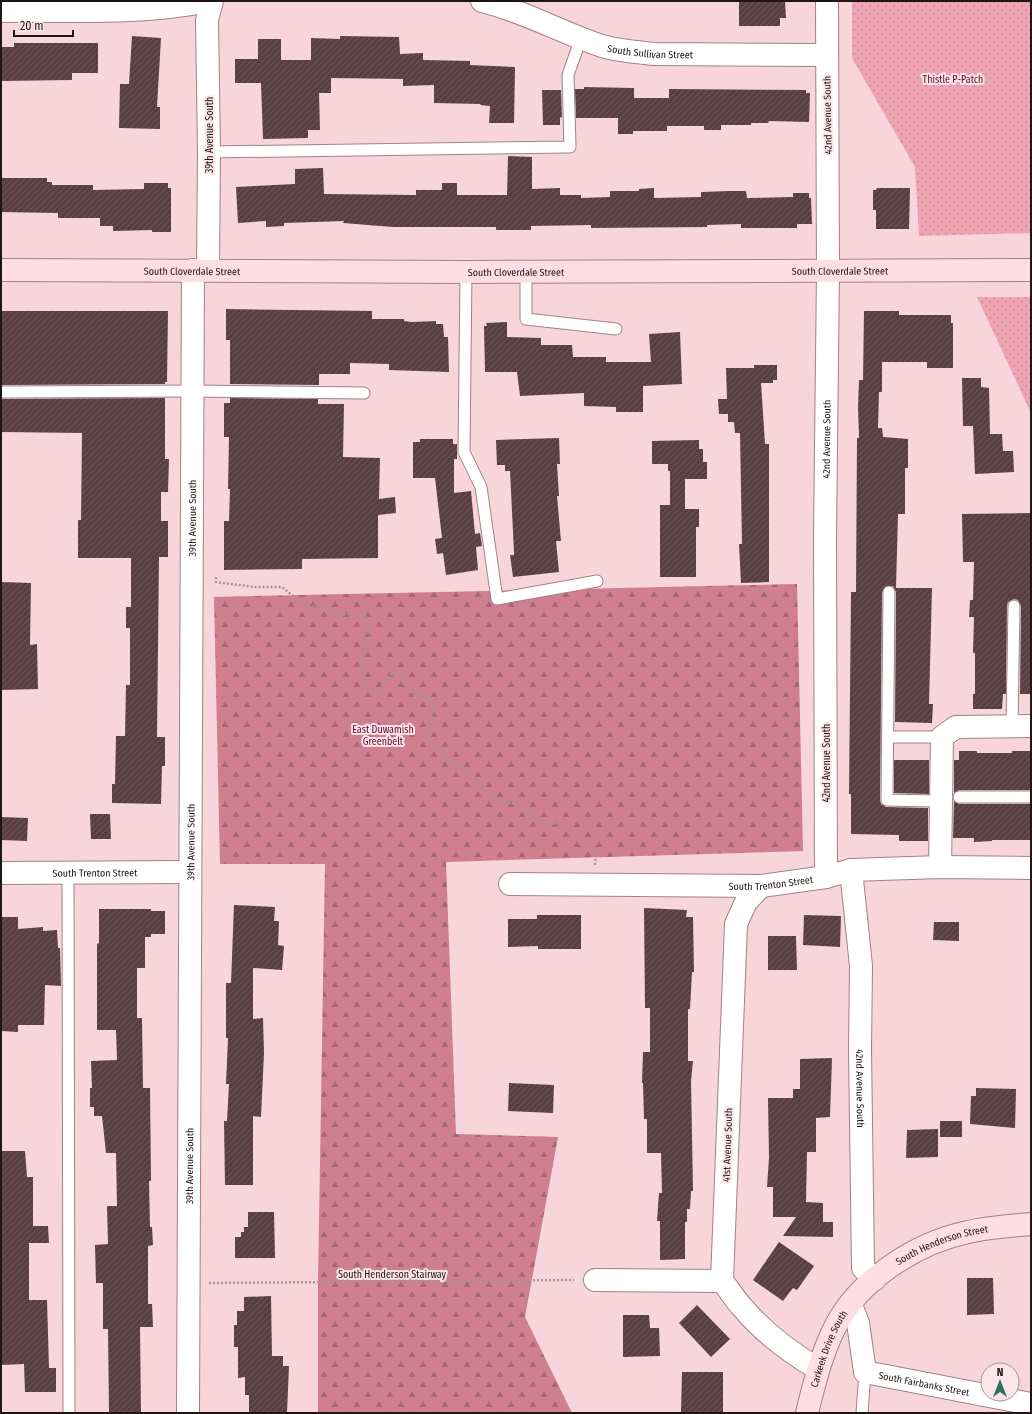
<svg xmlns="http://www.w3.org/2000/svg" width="1032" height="1414" font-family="'Fira Sans Condensed',sans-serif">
	<defs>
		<pattern id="grass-dots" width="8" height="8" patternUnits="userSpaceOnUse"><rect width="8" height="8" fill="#efa4b1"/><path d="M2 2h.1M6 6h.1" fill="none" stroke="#cd8c98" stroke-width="1.8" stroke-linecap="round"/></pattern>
		<pattern id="forest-firs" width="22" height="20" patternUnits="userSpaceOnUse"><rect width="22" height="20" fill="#cf7f8d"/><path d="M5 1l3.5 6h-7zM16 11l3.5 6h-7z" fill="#a86772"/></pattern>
		<pattern id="building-hatch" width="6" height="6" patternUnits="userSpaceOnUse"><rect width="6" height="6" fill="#593f43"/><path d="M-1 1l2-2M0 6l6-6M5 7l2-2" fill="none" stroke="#6d575b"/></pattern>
	</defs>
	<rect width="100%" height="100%" fill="#f7d5da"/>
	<g fill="url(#grass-dots)">
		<path d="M852,1H1031V233L919,236L915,167L852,58Z"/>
		<path d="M977,297H1031V413Z"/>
	</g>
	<path fill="url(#forest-firs)" d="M797,584L803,851L446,862L456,1134L558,1137L525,1317L572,1413H318V1282L325,864H220L214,597Z"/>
	<g fill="url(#building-hatch)">
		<path d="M739,1H785L786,18H780V26H739Z"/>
		<path d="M132,36L161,38L157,107H160V129L119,128L120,84H129Z"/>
		<path d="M340,36L399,37L400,54L423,53V60L470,61V65L515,67L514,123H489L490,106L480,105L481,104L434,103V85L403,86V79L331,78V93H319L320,130H308V138L263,139L261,83H235V59H258V39H281V60H311V38L340,39Z"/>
		<path d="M14,43H98V73H72V80L1,81V47H14Z"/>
		<path d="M584,87L634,88V98H669V89L806,90V93H810L809,122L769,121L768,123H751V125H721V130H704V126H667V131H633V134H618V118H576L575,89H584Z"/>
		<path d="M542,90H561L562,118L560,117V125H543Z"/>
		<path d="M508,156L532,157V189L560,188V195H581V198L610,197V191H639V189L654,188V198L701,197V192L729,191H746L747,198L793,197V193H809V198H811L812,224H797V228H741V224L707,225V227L591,228V225L531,226V230H496V227H393L343,223L344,221L284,223V226L266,227V221L238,223L236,187L295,184V169L323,168L324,194L416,195V190H442V183H457V195H507Z"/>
		<path d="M1,178H47V182H52V185H93V190L144,189V183H168V188H171V232H152V230L113,231V226H100V218H58V213L1,212Z"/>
		<path d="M877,188H910L909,229H876V210H873V190H876Z"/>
		<path d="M226,309L372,311V319H404V321L411,322L436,321V324H443L444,337H448L449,372L389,370V364L350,363V374H319V385L230,384V340H226Z"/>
		<path d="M1,311H168L167,382H165V384L1,385Z"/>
		<path d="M864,311H899V315H951V323H953V368H927V362H882V392H879L878,428H882L883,437L908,439V468H905V514H898L896,588H932L929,704H933L932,723L895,722L896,592L893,586H886L882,592L880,800L881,804L886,807L928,808V841H899V835L851,834V794H849L851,592H856L857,438H859L858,407L859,380H863Z"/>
		<path d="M507,322V337L541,338V345H572L573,357H606V362H651L649,334L680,332L682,384L643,386V412H616V407L584,406V393L520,396L517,372H485L484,326H487L486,323Z"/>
		<path d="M754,365H777V380H773V383H761L765,444H769V582L741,583L739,544H742L740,433H735L734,422H728V414H719L718,399H727L726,368H754Z"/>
		<path d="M962,378H981V387L989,388L990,434H1002L1003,451H1013L1014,472L975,474L973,426H963Z"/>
		<path d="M165,398V459H169L168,492H161V521H168V557H159L157,737H165V766H162L161,804L112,803V784H115L116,736H125L126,685H130V628H126V607H131V558H78V520H81L82,433L1,432V399Z"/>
		<path d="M230,398L318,399V404H344L343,457L380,458L379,499L395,497L396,513L378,515V558L302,559V569L224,570V521H229L230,489H228L229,437H224V403H230Z"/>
		<path d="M559,438L560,464H557L559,496H557L561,541H556L559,572L513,577L510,555H514V552L510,471H505V465H497L496,440Z"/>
		<path d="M420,439H453V444H457V459H454V493L471,491L475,534L480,533L482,546L476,547L478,570L446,575L443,553L437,554L435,539L442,538L435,478H413V442H420Z"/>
		<path d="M699,440V449H703V462H707V479H685V509H699V527H696V577H660V505H670V471H668V464H652V441Z"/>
		<path d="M1031,513V694H1020L1021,606L1018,600L1014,599L1008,602L1007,606L1006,694H1003L1002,709H973V694H975V653H973L974,617H969L970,600H973L974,562H963L962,514Z"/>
		<path d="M1,582L31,583L30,645L37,644L38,689L1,690Z"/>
		<path d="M959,751H977V753H1012V751H1031V790H959L954,793V760H959Z"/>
		<path d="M894,760H929V794L894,793Z"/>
		<path d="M954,801L959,804H1031L1030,840H992V841L974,842V838H953Z"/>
		<path d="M90,814H110L111,839H91Z"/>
		<path d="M1,817L28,818L27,841L1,840Z"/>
		<path d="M234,905L275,907L274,921H279L278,945L284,946L282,970L253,968V1019L263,1018L264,1053L261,1117L253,1116V1185H225L224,1121H227L229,1084H226L228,1038H226V983H231Z"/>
		<path d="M644,908L687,910L686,917H693L694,972H692L690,1009H688V1061H693L691,1081L693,1191H691L690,1209H687V1222H685V1259L660,1260V1221H657L659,1193H662L661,1153H647V1119H644L643,1083H642L643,1052H650V1008H645Z"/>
		<path d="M99,909H151V911H165V934H151V937H145V968H137V1018H142L143,1088H150L151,1181H149L150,1227H152L153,1245L148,1246V1304H152L153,1327H140L141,1413H109L108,1329H103V1283H96L95,1245L108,1244L107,1206H117L116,1153H106L102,1116H94V1107H90V1088H92L91,1061L117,1060L116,1030H97V944L99,943Z"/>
		<path d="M537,915H581V949H538V946L508,947V919H537Z"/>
		<path d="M804,915L841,916L840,947L803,945Z"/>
		<path d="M1,917H18V929L43,927V931L57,930L58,948H60L61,986L45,985L44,1025H18V1032L1,1031Z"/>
		<path d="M934,922H959V941L933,940Z"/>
		<path d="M768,936H796L797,970H768Z"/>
		<path d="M832,1058L830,1117L816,1118V1152H807L806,1202L823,1203V1222H833V1237L783,1236L796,1217H773V1187H767L769,1158L768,1098H793V1089H800V1059Z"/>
		<path d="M509,1083L554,1085L553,1113L508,1111Z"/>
		<path d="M976,1088L1016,1089L1015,1128L970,1124L971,1096H976Z"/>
		<rect x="940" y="1121" width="22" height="16"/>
		<path d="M938,1129V1157L906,1158L907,1130Z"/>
		<path d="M1,1151H25L27,1177H33V1226H48L49,1243H29V1300H47L49,1368H56V1392H25L24,1364L1,1365Z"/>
		<path d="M248,1212H274L275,1258H235V1237H241V1232H244V1227H248Z"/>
		<path d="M779,1242L814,1266L797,1290L793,1288L783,1301L753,1280Z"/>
		<path d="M967,1278H993L994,1314L967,1315Z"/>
		<path d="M271,1296L272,1356H283V1366H289L287,1413H249V1395H245V1377L238,1378V1347H234V1325H237V1311H244V1297Z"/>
		<path d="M697,1305L730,1339L711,1357L679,1323Z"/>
		<path d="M623,1315H649L650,1328H659L660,1356L623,1357Z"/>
		<path d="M682,1372H723V1413H681Z"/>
	</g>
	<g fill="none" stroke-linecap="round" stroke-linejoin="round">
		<defs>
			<g id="lane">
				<path d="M209,152L570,147L568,75L581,38"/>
				<path d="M466,272L464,452L481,487L497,599L597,581"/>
				<path d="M526,272V319L616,329"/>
				<path d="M1,392L193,391L364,393"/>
				<path d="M889,592L887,800L932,801"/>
				<path d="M1012,726L1014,606"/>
				<path d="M888,737H942"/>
				<path d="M959,797H1031"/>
				<path d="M68,873L69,1413"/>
				<path d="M862,1413L865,1372"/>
			</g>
			<g id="street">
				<path id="s1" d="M482,1C524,11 562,33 602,46C618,51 637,52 654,54L826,55"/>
				<path d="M1,11C70,10 140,15 208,1"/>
				<path d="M208,270L209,152L207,20L212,1"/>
				<path d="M940,867L942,737L956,727L1031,726"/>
				<path id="s2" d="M851,870L861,966L860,1049L863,1268L874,1280"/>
				<path id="s3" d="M1,873L189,872"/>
				<path id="s4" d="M826,877L825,537L828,271L827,1"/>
				<path id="s5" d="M510,884L761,886L826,877L851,870L940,867L1031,868"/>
				<path d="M761,886L746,902L736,924L722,1281C729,1289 735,1300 743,1308C763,1332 791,1353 818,1369"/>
				<path d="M595,1280L722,1281"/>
				<path id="s6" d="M851,1305L858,1323L865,1372L1031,1404"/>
				<path id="s7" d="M188,1413L193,270"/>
			</g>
			<g id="secondary">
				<path id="s8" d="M1,270L466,272L1031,270"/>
				<path id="s9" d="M807,1413C814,1384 821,1356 834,1329C858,1280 916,1243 968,1232C988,1227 1010,1226 1031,1224"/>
			</g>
		</defs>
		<use href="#lane" stroke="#a18286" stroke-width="13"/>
		<use href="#street" stroke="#a18286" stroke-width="24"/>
		<use href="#secondary" stroke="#a18286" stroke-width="24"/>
		<g stroke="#ab9195" stroke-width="2.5" stroke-dasharray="2 2" stroke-linecap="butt">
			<path d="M216,577V582L254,587H282L303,604L345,614L366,615L369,638L362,658L364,677L370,693L381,689L390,674H402L414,696H426L434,707L427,737L445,757L464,769L482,788L501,800L522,806L544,824L559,823L573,835L590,843L596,853L595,865"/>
			<path d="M209,1283L574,1280"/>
		</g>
		<use href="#lane" stroke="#fff" stroke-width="11"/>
		<use href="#street" stroke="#fff" stroke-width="22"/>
		<use href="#secondary" stroke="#fedde4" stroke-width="22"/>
	</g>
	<g text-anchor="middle" stroke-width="4" stroke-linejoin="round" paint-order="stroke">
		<g font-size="10" fill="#201416" stroke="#fbe6e9">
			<text dy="4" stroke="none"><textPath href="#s1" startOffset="177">South Sullivan Street</textPath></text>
			<text transform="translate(827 115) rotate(-91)" y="4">42nd Avenue South</text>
			<text transform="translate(209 135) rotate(-90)" y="4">39th Avenue South</text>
			<text dy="4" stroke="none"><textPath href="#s8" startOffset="191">South Cloverdale Street</textPath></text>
			<text dy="4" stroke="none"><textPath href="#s8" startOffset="839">South Cloverdale Street</textPath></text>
			<text dy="4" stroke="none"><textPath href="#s8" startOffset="515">South Cloverdale Street</textPath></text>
			<text dy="4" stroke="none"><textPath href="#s4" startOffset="438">42nd Avenue South</textPath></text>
			<text dy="4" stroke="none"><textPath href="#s7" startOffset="895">39th Avenue South</textPath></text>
			<text transform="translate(826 763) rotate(-90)" y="4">42nd Avenue South</text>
			<text dy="4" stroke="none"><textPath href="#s7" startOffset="571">39th Avenue South</textPath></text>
			<text dy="4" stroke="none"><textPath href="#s3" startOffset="94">South Trenton Street</textPath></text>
			<text dy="4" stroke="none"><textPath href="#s5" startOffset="261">South Trenton Street</textPath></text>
			<text dy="4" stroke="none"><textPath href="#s2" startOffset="219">42nd Avenue South</textPath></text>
			<text transform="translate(727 1145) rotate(-88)" y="4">41st Avenue South</text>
			<text dy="4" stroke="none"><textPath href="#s7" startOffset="247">39th Avenue South</textPath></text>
			<text dy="4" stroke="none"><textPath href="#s9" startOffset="230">South Henderson Street</textPath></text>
			<text x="392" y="1278">South Henderson Stairway</text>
			<text dy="4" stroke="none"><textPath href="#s9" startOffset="68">Carkeek Drive South</textPath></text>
			<text dy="4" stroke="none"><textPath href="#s6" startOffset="129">South Fairbanks Street</textPath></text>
		</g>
		<g font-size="10" fill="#670328" stroke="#fbe6e9">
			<text x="953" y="83">Thistle P-Patch</text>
			<text x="383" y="733">East Duwamish<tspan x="383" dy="12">Greenbelt</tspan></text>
		</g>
	</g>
	<rect width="1032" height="1414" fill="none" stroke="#201416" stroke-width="4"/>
	<g transform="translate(1000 1382)"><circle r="19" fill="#fbe6e9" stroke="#a39295"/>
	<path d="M0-3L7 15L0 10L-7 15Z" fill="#317160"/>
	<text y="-6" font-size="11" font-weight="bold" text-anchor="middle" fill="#201416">N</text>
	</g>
	<path d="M14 30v6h59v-6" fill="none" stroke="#201416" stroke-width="2"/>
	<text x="20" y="30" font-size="12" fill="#201416" stroke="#fbe6e9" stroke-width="3" paint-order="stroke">20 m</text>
</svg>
